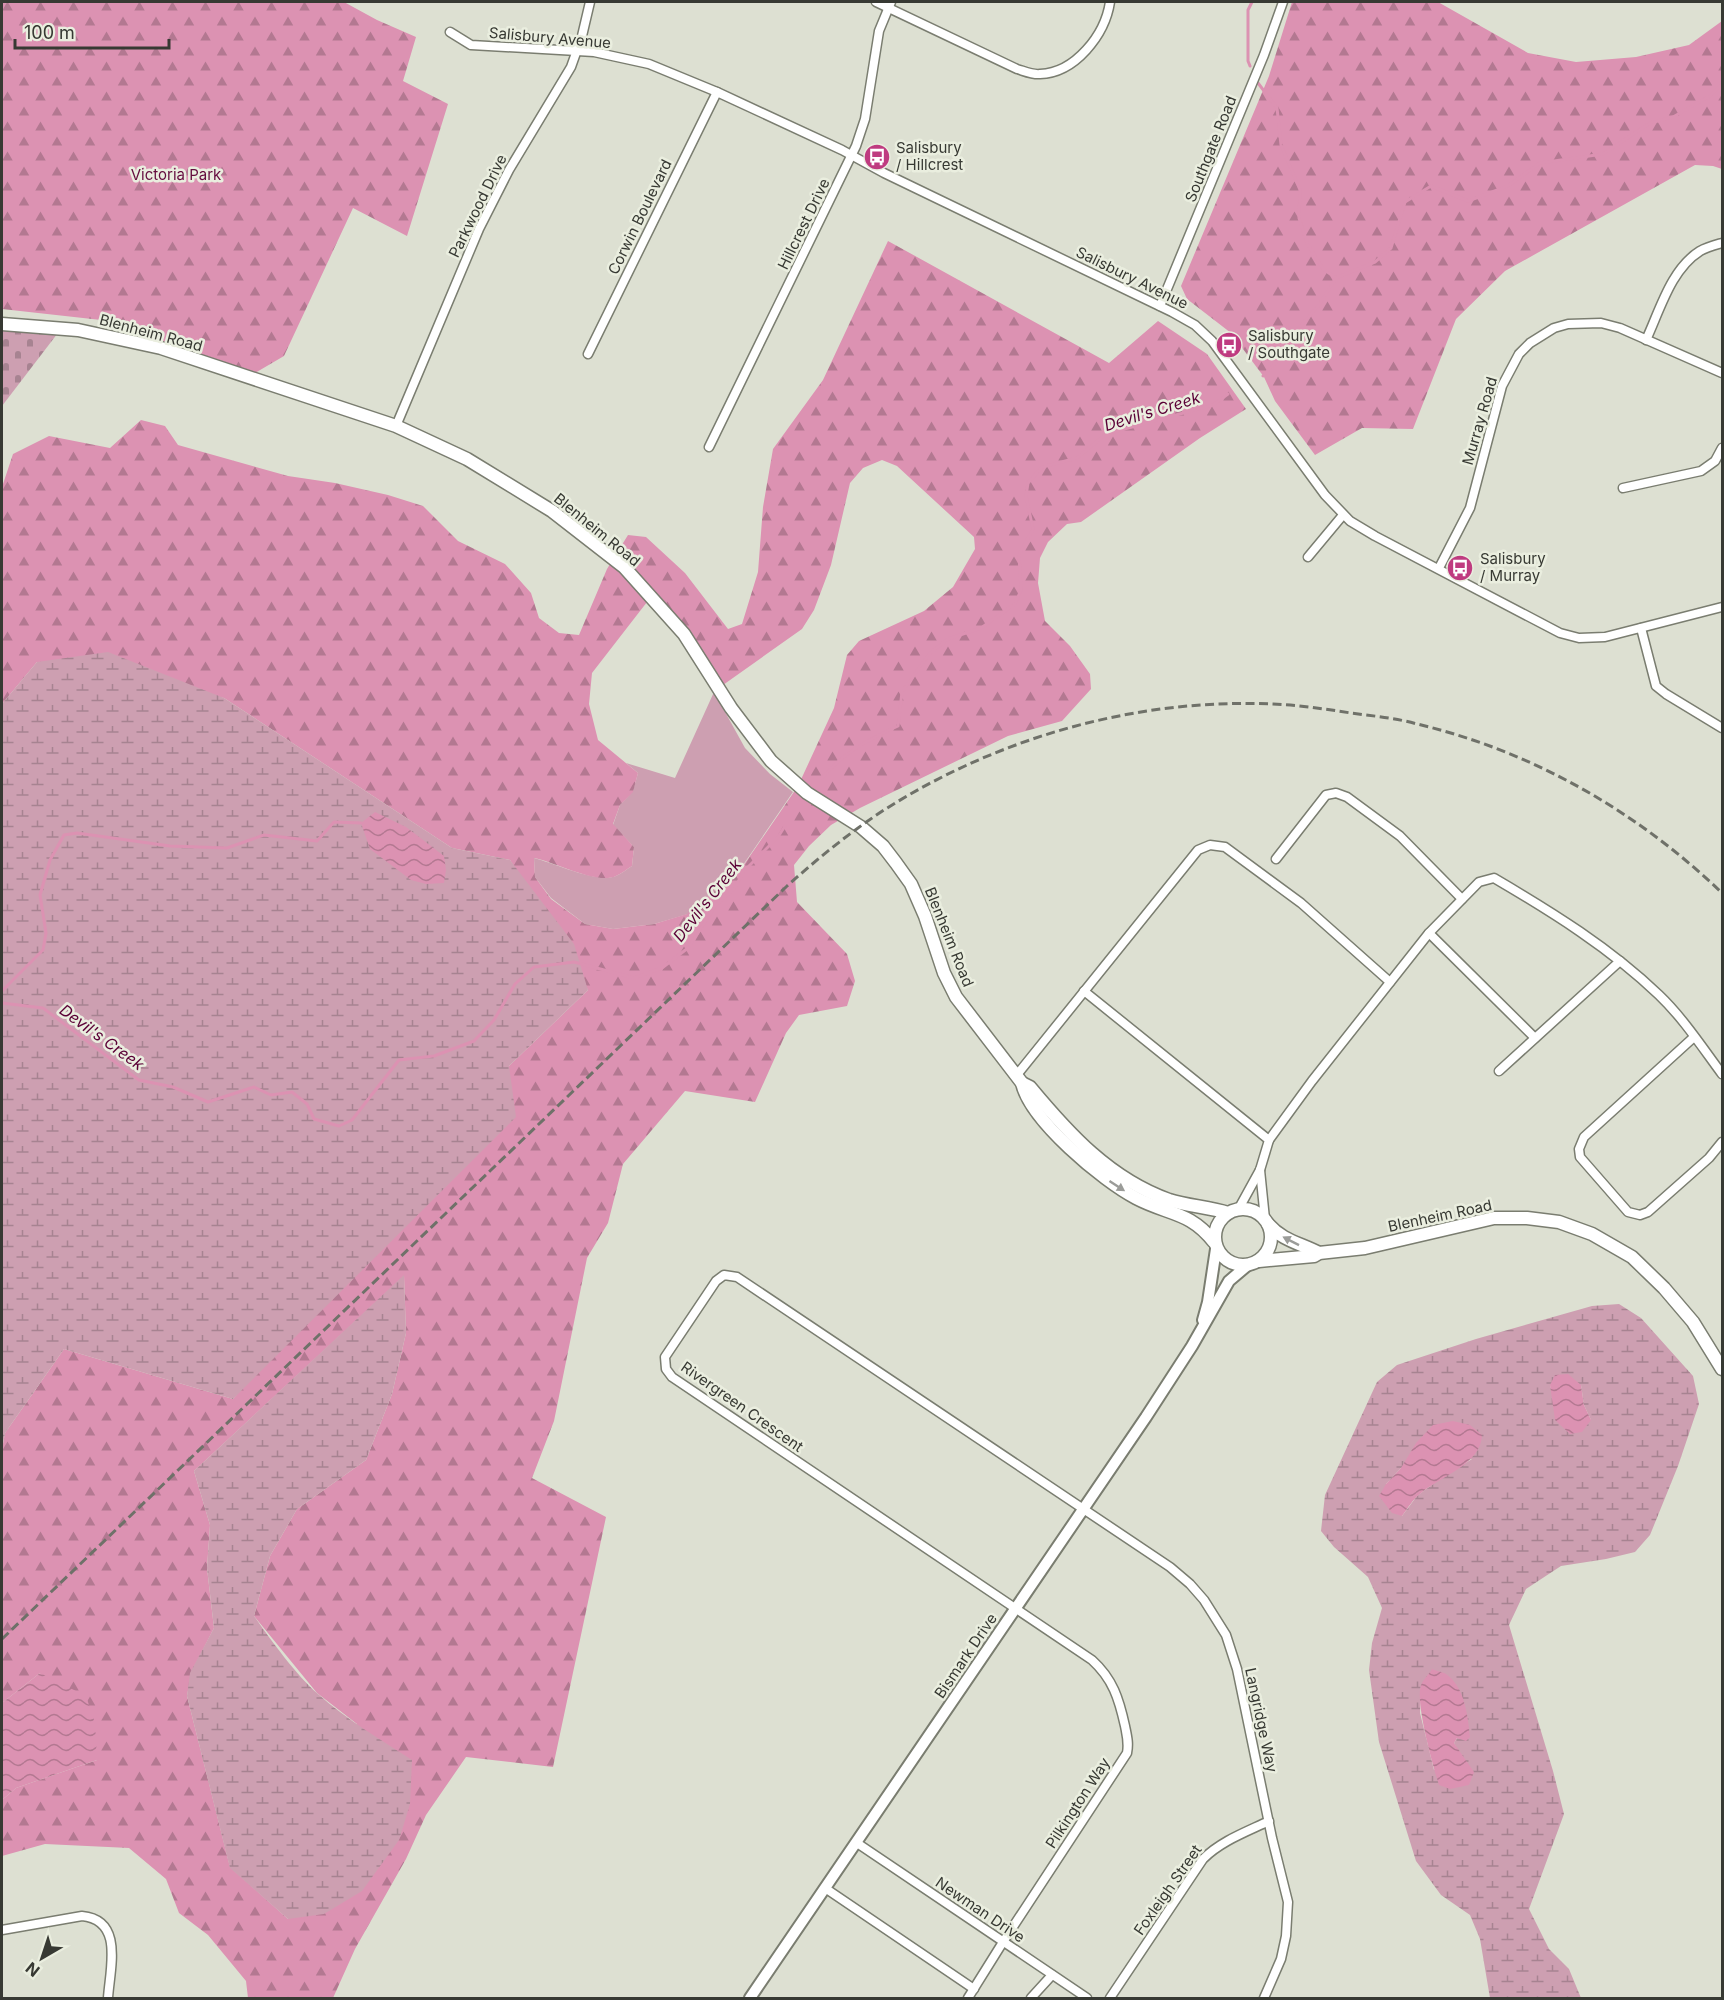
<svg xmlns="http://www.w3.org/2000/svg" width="1724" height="2000" font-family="Inter,sans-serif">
	<defs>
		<pattern id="forest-firs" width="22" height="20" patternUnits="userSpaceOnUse" patternTransform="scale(1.5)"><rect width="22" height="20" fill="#dc92b2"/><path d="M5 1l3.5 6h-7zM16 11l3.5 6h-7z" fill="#b37891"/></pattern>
		<pattern id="wetland-marsh" width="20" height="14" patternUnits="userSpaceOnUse" patternTransform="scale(1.5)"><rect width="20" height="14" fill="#cd9fb1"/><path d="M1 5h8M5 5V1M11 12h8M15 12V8" fill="none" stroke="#a78391"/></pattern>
		<pattern id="cemetery-stones" width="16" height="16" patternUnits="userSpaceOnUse" patternTransform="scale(1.5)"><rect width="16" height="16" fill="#cd9fb1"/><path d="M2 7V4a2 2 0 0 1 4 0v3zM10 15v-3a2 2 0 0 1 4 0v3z" fill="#a78391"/></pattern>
		<pattern id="water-waves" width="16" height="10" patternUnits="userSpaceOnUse" patternTransform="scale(1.5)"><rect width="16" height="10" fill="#dc92b2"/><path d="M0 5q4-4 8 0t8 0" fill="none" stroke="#b37891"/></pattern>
	</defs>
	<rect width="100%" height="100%" fill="#dde0d2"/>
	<path fill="#cd9fb1" d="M714,692L745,748L770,774L793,792L741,868L688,914L654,924L613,929L585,924L551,898L535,877L534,858C554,863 598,884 616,876C621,874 627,869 632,866L634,847L613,825L620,805L633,791L638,773L626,763L675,778Z"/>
	<g fill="url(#forest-firs)" fill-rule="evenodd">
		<path d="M2,2H344L377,20L416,37L403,81L448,104L407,236L353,208L284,356L255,373L101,320L2,309Z"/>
		<path d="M1292,2H1438L1528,53L1576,62L1636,57L1689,45L1722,21V169L1713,166L1695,165L1505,271L1456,319L1413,429L1362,428L1315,455L1275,401L1264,377L1231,333L1187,299L1181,286L1269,76Z"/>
		<path d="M888,241L1109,363L1158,321L1207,354L1246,409L1200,438L1081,522L1067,524L1048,542L1040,558L1038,583L1045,621L1070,646L1090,674L1091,689L1062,721L1008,736L860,808L831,825L809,846L794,865L797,902L847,954L855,981L847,1006L799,1015L786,1033L755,1102L685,1091L623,1164L608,1223L587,1258L554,1421L532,1478L606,1517L553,1767L466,1757L426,1815L406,1859L355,1949L333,1998H248L246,1981L208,1935L179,1913L166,1879L129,1848L45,1844L2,1856V1800L16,1788L97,1760L40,1673L2,1703V1449L5,1433L64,1349L233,1399L509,1066L588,990L510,860L452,848L224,698L37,662L2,704V487L13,454L49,436L110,448L141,420L165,426L178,445L288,476L335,483L388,495L423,506L458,541L505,564L531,593L539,618L559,633L579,635L607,569L628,535L646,537L685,573L728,629L742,624L758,572L763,507L773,449L823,380ZM882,460L897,466L974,537L975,549L953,587L924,611L859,641L847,655L834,708L798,786L741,869L687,914L654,924L613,929L585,924L551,899L535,877L534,858C555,862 597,885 616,876C621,874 627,869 632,866L634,847L613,824L620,805L633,792L638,773L598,740L589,704L592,673L654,593L723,685L802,629L814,610L831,565L850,483L863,468ZM404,1276L406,1333L392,1394L366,1460L297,1509L270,1556L254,1616L317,1693L357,1724L288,1919L230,1867L187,1696L191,1673L214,1628L207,1568L210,1525L194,1471Z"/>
	</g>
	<g fill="url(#wetland-marsh)" fill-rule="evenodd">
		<path d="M108,652L224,698L452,848L510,860L574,944L588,990L509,1066L516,1117L233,1399L64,1349L5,1433L2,1449V704L37,662Z"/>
		<path d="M404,1275L406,1333L392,1394L366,1460L297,1509L270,1556L254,1616C271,1640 296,1675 318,1694C347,1720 380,1739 412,1760L410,1804L399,1840L362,1891L324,1914L288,1919L230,1868L187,1696L190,1673L214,1628L207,1568L210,1525L194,1471Z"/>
		<path d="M1619,1304L1641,1318L1693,1376L1699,1404L1678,1466L1650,1535L1635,1552L1606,1559L1561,1566L1526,1589L1509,1625L1553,1771L1564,1814L1529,1909L1549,1949L1569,1969L1581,1998H1490L1480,1939L1470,1915L1441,1895L1416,1861L1379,1742L1369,1670L1372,1643L1382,1608L1368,1577L1334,1547L1321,1531L1325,1495L1377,1382L1397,1365L1476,1339L1592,1306ZM1550,1385H1581L1584,1405L1591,1420L1553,1397ZM1472,1459L1437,1481L1417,1496L1402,1516L1386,1484L1401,1468ZM1421,1684L1457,1738L1454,1743L1459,1753L1434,1770L1420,1713Z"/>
	</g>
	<path fill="url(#cemetery-stones)" d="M2,322L64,325L2,406Z"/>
	<g fill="url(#water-waves)">
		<path d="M375,812L406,827L444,856L446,870L444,883L426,884L411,880L370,849L361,823Z"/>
		<path d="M1568,1374L1581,1385L1584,1405L1591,1420L1582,1432L1570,1434L1555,1420L1550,1385L1555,1375Z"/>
		<path d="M1453,1421L1470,1425L1482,1435C1481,1465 1440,1476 1420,1494C1413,1499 1408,1508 1402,1516L1392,1513L1379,1496L1386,1484L1401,1468L1416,1443L1433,1425Z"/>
		<path d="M1432,1669C1436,1671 1443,1672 1446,1674C1465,1687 1468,1717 1470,1737L1466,1741L1457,1738L1454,1743L1474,1772L1469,1785L1450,1789L1439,1785C1433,1766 1415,1703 1421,1685C1423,1680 1429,1674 1432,1669Z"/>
		<path d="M40,1673L86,1696L95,1723L97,1760L16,1788L2,1800V1703Z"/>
	</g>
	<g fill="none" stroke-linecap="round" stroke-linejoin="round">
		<g stroke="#dc92b2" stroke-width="3">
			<path d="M1250,66L1248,61V10L1252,2"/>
			<path d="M1258,83L1277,108L1281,145L1300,190L1299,218L1307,243L1323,269L1336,278"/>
			<path d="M1263,376L1278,360L1289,339L1319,305L1336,278L1375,262L1391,248L1405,202L1431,186L1468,201L1508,186L1540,163L1603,154L1650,123L1673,117L1710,96L1722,84"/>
			<path d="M822,778C844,752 868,740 898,726L902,692L929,654L948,639L981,628L1015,604L1021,590L1019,555L1033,529L1026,496L1028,483L1042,467L1077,458L1106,434L1213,405L1228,394"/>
			<path d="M2,991L43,950L46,933L40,895L50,860L64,835L77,833L170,846L227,848L264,835L317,841L334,822L361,823"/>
			<path d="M2,1003L43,1008L139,1080L173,1087L208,1102L254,1087L271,1095L292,1092L307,1104L314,1119L339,1126L352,1120L399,1060L434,1056L474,1041L494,1020L515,984L534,967L574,962L634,978L662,968L688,948L716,905L734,889L744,871L778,837L785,826"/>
		</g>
		<defs>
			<g id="minor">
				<path d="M876,2L1017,69C1024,71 1033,75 1040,74C1075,73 1105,35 1110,2"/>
				<path d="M450,32L471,45L594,52L649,64L717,92L842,150L884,173L1172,312L1195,325L1212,341L1325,495L1350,521L1375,536L1560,633L1579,638L1605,637L1722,607"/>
				<path d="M1160,306L1264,55L1283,2"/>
				<path d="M1646,340C1660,310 1671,269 1700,251C1707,247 1715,245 1722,243"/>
				<path d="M588,354L717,92"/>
				<path d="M396,426L479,229L509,170L571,67L582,36L590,2"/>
				<path d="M709,447L856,146L865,119L879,31L891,2"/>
				<path d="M1623,488L1701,471L1715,461L1722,448"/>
				<path d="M1308,557L1343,515"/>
				<path d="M1439,568L1470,508L1502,386L1519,354L1530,343L1554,328L1568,324L1601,323L1620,328L1722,373"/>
				<path d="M1641,628L1656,686L1666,694L1722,728"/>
				<path d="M1276,859L1326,795L1336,793L1347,797L1400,836L1462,899"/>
				<path d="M1429,933L1535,1038"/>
				<path d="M1084,991L1269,1140L1260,1170L1238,1210"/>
				<path d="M1694,1037L1584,1137L1579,1149L1580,1157L1628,1212L1640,1215L1648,1212L1709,1158L1722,1142"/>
				<path d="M1499,1071L1620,961"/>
				<path d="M1016,1076L1198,850L1210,845L1225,847L1301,903L1390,982"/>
				<path d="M1269,1140L1312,1081L1429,933L1479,882L1494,878C1552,912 1610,948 1659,995C1683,1018 1702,1047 1722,1074"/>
				<path d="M1260,1170L1265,1219"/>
				<path d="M857,1843L1087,1998"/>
				<path d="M825,1888L974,1989"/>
				<path d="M2,1930L82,1916C124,1920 110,1968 108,1998"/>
				<path d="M968,1998L1003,1942L1127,1753C1129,1743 1127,1736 1125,1726C1119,1699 1113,1679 1092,1660L672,1377L666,1369L665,1357L716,1281L724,1275L737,1277L1170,1567L1190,1584L1204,1600L1226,1635L1237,1669L1272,1838L1288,1902L1286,1936L1281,1959L1264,1998"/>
				<path d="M1031,1998L1052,1975"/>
				<path d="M1110,1998L1203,1859C1221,1841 1246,1832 1269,1821"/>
			</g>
			<g id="tertiary">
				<path d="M1203,1320L1208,1302L1216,1249"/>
				<path d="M750,1998L1146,1417L1192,1346L1229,1281L1249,1264"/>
			</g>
			<g id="secondary">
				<path d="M2,324L78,330L161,348L396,426L467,459L552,511L624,567L684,634L731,708L771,761L807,793L861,827L883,846L896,863L911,884L925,916L944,973L956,997L1022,1083C1030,1120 1103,1181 1136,1198C1168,1215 1190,1211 1214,1242"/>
				<path d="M1022,1083L1030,1087C1069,1134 1110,1179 1169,1200C1188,1206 1209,1207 1228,1213"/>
				<circle cx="1243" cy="1237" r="28"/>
				<path d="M1268,1224C1283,1241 1300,1243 1319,1253"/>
				<path d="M1259,1261L1314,1256L1319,1253L1365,1248L1494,1218H1527L1559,1222L1592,1234L1632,1257L1664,1288L1693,1322L1722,1369"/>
			</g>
		</defs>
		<use href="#minor" stroke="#7a7d70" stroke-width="11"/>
		<use href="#tertiary" stroke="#7a7d70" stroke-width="14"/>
		<use href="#secondary" stroke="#7a7d70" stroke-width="15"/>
		<use href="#minor" stroke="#fff" stroke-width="8"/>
		<use href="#tertiary" stroke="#fff" stroke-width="10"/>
		<use href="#secondary" stroke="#fff" stroke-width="12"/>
		<path stroke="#6f7169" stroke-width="3" stroke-dasharray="9 4.5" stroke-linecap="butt" d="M2,1639L786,887C817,859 849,833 884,810C999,737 1137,698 1273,704C1299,705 1325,709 1351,713C1373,716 1396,718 1417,724C1532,751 1638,812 1722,893"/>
	</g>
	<defs><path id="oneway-solid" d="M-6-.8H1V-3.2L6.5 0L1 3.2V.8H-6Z" transform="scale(1.5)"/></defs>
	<g fill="#9b9c99">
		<use href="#oneway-solid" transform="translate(1117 1186) rotate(33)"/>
		<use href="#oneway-solid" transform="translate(1291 1241) rotate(-153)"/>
	</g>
	<defs>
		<symbol id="bus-disc" viewBox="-11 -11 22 22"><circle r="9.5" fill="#bf3b80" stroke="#eaeedf"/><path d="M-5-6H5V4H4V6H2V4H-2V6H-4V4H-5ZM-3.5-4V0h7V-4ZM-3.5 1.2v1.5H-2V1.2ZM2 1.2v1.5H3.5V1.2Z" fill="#fff"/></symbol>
	</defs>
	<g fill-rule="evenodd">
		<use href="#bus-disc" x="862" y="142" width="30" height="30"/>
		<use href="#bus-disc" x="1214" y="330" width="30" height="30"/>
		<use href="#bus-disc" x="1445" y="553" width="30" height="30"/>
	</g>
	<g text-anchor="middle" stroke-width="5" stroke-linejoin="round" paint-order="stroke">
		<g font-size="15" fill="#373933" stroke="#eaeedf">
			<text transform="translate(550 38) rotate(5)" y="5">Salisbury Avenue</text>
			<text transform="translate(1211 149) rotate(-68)" y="5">Southgate Road</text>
			<text transform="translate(478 206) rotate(-64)" y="5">Parkwood Drive</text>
			<text transform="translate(640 217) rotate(-64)" y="5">Corwin Boulevard</text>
			<text transform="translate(804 224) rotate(-64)" y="5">Hillcrest Drive</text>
			<text transform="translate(1132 278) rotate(26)" y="5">Salisbury Avenue</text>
			<text transform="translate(151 333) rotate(15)" y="5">Blenheim Road</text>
			<text transform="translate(1480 421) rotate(-74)" y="5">Murray Road</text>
			<text transform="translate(597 530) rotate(39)" y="5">Blenheim Road</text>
			<text transform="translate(949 937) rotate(68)" y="5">Blenheim Road</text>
			<text transform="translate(1440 1216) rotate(-12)" y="5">Blenheim Road</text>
			<text transform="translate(742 1407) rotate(35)" y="5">Rivergreen Crescent</text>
			<text transform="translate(966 1656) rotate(-56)" y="5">Bismark Drive</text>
			<text transform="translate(1261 1720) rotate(78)" y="5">Langridge Way</text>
			<text transform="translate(1078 1803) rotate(-57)" y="5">Pilkington Way</text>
			<text transform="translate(1168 1890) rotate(-55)" y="5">Foxleigh Street</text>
			<text transform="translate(980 1910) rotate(34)" y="5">Newman Drive</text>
		</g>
		<g font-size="15" fill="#373933" stroke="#eaeedf" text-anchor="start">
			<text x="896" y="153">Salisbury<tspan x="896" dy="17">/ Hillcrest</tspan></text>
			<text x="1248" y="341">Salisbury<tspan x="1248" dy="17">/ Southgate</tspan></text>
			<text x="1480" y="564">Salisbury<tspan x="1480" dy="17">/ Murray</tspan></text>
		</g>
		<g font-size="15" fill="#640c3e" stroke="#eaeedf">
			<text x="176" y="180">Victoria Park</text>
		</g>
		<g font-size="16" font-style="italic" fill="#5a0036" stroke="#eaeedf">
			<text transform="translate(1152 411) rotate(-17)" y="6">Devil's Creek</text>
			<text transform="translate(707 900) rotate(-52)" y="6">Devil's Creek</text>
			<text transform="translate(102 1037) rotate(36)" y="6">Devil's Creek</text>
		</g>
	</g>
	<rect width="1724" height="2000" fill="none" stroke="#373933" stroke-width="6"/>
	<g transform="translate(42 1958) rotate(219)" stroke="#eaeedf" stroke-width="4.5" paint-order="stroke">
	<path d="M0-4.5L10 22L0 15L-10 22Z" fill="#373933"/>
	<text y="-9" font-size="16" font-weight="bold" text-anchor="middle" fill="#373933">N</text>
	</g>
	<path d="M15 39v9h154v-9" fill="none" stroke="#373933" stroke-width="3"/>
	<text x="24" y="39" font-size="18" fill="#373933" stroke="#eaeedf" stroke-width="4.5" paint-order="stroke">100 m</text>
</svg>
